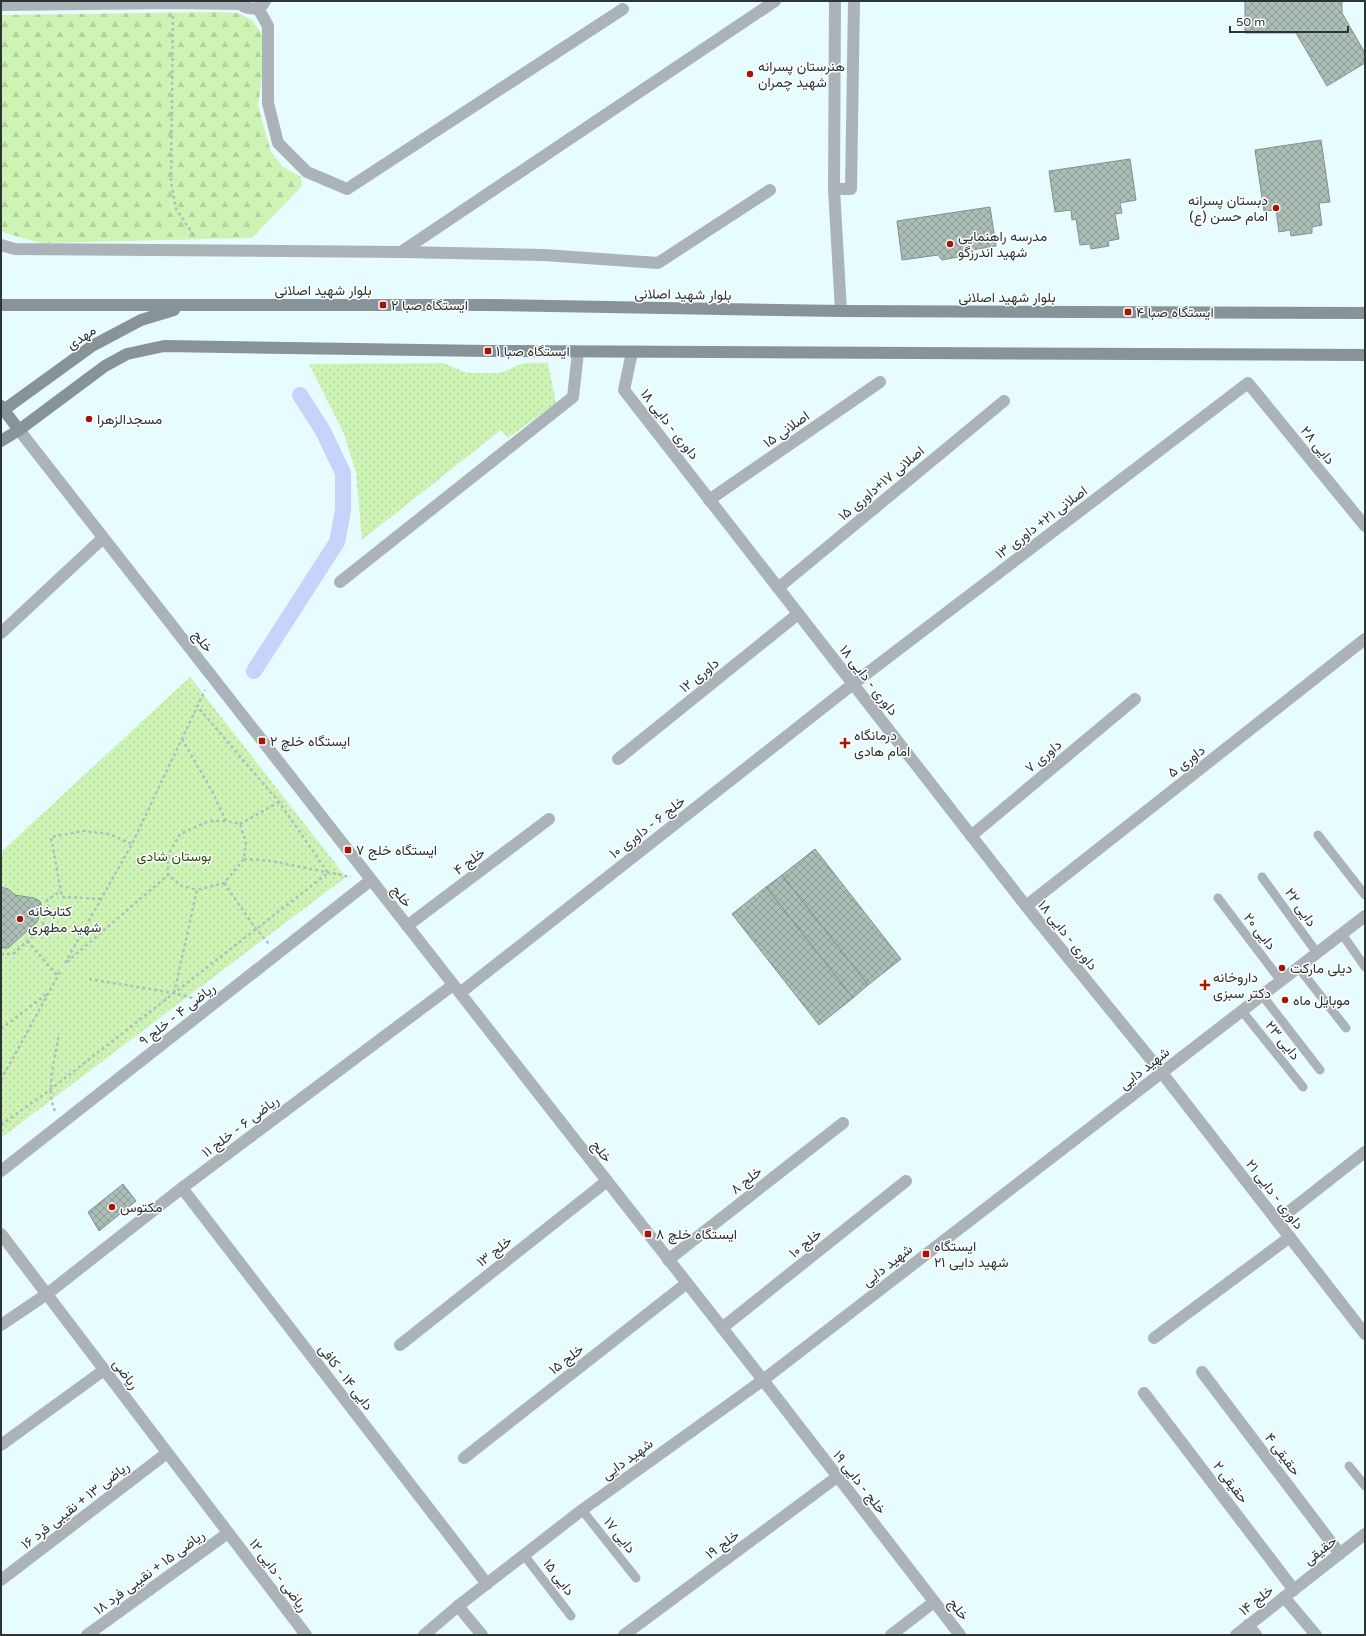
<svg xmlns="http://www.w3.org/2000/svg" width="1366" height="1636" font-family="'Varela Round',Vazirmatn,sans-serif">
	<defs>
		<pattern id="forest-firs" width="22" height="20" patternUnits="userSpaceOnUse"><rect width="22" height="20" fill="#cdf4b4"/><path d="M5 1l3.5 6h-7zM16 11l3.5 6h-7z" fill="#b0d29b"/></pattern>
		<pattern id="park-dots" width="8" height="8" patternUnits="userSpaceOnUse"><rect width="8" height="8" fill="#cdf4b4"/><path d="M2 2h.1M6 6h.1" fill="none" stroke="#b0d29b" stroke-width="1.8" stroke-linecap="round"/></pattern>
		<pattern id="building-cross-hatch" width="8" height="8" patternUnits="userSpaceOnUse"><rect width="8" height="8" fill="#acbeb6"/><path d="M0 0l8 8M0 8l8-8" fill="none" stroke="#8c9b95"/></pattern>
	</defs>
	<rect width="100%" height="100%" fill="#e7fcfe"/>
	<path fill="url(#forest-firs)" d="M214,12L238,13L252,20L263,35L265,57L258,105L271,152L283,167L301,177L302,186L252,238L41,243L5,233L1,230V15Z"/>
	<g fill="url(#park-dots)">
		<path d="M443,363L467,373H501L523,363H548L556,403L508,438L501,430L362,540L356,473L344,434L309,364Z"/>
		<path d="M190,677L346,877L1,1138V852Z"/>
	</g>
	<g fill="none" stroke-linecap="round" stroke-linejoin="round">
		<path stroke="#c6d3fa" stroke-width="16" d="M254,671L337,542L343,511V473L323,431L300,395"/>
	</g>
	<g fill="url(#building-cross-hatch)" stroke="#82938c">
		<path d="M1245,1H1342V13L1365,53V63L1327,86L1296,33H1245Z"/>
		<path d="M1321,140L1330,202L1319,203L1322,225L1312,227V233L1291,236L1290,230L1279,232L1276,210L1264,211L1255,150Z"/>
		<path d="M1130,159L1136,200L1120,203L1122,213L1115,214L1119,239L1108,241L1109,246L1091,249L1090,244L1080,245L1076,219L1072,220L1071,210L1055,212L1049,171Z"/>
		<path d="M990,207L996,246L960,252L958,257L942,260L938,255L902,260L897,221Z"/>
		<path d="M815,849L901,959L868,985L782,875Z"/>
		<path d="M782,875L868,985L853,998L766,887Z"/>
		<path d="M1,887L8,889L15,895L34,898L40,901L42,908L37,922L8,948H1Z"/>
		<path d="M766,887L853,998L819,1025L732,914Z"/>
		<path d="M123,1184L136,1201L99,1231L88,1212Z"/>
	</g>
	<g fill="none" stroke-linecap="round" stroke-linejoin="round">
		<g stroke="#aebfc1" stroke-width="2.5" stroke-dasharray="3 3" stroke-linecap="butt">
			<path d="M173,16L171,181L176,209L195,237"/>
			<path d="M182,739L212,791L226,821L240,824L246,843L244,859L224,883L197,890"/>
			<path d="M240,824L279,802"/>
			<path d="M244,859L271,861L351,877"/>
			<path d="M224,883L256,929L269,944"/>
			<path d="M101,899L62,897L51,837L83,831L109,834L132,844"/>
			<path d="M27,941L58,976"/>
			<path d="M1,954H13L42,928L48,906L47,900L61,891"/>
			<path d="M67,962L168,875"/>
			<path d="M65,963L132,844L205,690"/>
			<path d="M89,979L174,993L192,998L195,1001"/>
			<path d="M174,993L197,890L182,886L168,875V855L180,834L209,821H226"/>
			<path d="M1,1029L48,993"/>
			<path d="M1,1080L60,972"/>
			<path d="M55,1111C45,1091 56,1055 59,1033"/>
			<path d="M1,1125L51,1089L328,873L279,802L197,706"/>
		</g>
		<g stroke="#acb3b8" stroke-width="9">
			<path d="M1318,835L1365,895"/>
			<path d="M1262,877L1317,953"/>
			<path d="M1218,898L1281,981"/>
			<path d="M1342,934L1365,967"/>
			<path d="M1298,967L1346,1028"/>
			<path d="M1262,995L1320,1070"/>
			<path d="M1242,1011L1303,1087"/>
			<path d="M1349,1466L1365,1486"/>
			<path d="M582,1510L636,1578"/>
			<path d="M524,1555L571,1616"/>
		</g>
		<g stroke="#acb3b8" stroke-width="12">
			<path d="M238,1C244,10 260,12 265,1"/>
			<path d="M835,1L834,189L841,311"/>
			<path d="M1,5L173,3L240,4"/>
			<path d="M258,8L268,26V103L278,143L307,172L347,189L623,9"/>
			<path d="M834,189H851L854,1"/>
			<path d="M1,245L15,249L401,252L544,255L658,263L770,190"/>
			<path d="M401,252L775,1"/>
			<path d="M632,352L624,390L1026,906L1162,1073L1365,1334"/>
			<path d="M709,500L880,382"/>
			<path d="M340,582L573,397L578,352"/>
			<path d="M778,588L1004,401"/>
			<path d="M1,633L103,538"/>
			<path d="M618,759L798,614"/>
			<path d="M971,836L1135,699"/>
			<path d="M1026,906L1365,639"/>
			<path d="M407,926L549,819"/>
			<path d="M460,993L853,684L1248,383L1365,526"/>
			<path d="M1,1171L371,880"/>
			<path d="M182,1188L487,1584"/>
			<path d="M1277,1221L1365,1152"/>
			<path d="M1,1234L306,1635"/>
			<path d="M668,1260L843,1123"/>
			<path d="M1,1325L47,1294L182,1188L453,985"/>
			<path d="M722,1328L906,1181"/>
			<path d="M1154,1338L1290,1237"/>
			<path d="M400,1345L607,1181"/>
			<path d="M1202,1372L1340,1554"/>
			<path d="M1144,1393L1294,1590"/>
			<path d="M1,1445L104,1370"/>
			<path d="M464,1458L687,1283"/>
			<path d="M1,1580L167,1453"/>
			<path d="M1284,1597L1316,1635"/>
			<path d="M458,1606L482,1635"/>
			<path d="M1248,1625L1256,1635"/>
			<path d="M87,1635L228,1533"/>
			<path d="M624,1635L837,1477"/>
			<path d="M891,1635L934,1602"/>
			<path d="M1236,1635L1365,1534"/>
		</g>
		<g stroke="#acb3b8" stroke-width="12">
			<path d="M19,430L763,1380L960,1635"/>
			<path d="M424,1635L458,1606L582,1510L763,1380L1365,916"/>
		</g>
		<g stroke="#889299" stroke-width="12">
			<path d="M1,305H488L841,311L1365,313"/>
			<path d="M1,406L19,430"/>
			<path d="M1,412L92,346L141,320L174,310"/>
			<path d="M1,441L19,430L105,366L127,354L164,346L488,351L1365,355"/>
		</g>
	</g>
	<g fill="#a61405" stroke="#fff" stroke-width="1.5">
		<circle cx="750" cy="74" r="4"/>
		<circle cx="1276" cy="208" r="4"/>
		<circle cx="950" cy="244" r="4"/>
		<rect x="379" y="301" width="8" height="8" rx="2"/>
		<rect x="1124" y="308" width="8" height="8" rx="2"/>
		<rect x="484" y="347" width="8" height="8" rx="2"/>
		<circle cx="89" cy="419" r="4"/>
		<rect x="258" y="737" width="8" height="8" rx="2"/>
		<path d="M843 737h4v4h4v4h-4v4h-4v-4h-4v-4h4z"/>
		<rect x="344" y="846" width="8" height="8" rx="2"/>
		<circle cx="20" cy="919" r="4"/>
		<circle cx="1282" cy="968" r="4"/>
		<path d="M1203 979h4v4h4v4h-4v4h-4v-4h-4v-4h4z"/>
		<circle cx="1285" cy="1000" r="4"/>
		<circle cx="112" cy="1207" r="4"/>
		<rect x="644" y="1230" width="8" height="8" rx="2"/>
		<rect x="922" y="1250" width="8" height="8" rx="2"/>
	</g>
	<g text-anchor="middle" stroke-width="3" stroke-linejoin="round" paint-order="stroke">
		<g font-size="14" fill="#2c3434" stroke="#fff" text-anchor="start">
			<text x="758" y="71">هنرستان پسرانه<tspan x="758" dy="16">شهید چمران</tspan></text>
			<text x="1268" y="205" text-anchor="end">دبستان پسرانه<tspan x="1268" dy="16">امام حسن (ع)</tspan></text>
			<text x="958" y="241">مدرسه راهنمایی<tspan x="958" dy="16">شهید اندرزگو</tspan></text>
			<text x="391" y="310">ایستگاه صبا ۲</text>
			<text x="1136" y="317">ایستگاه صبا ۴</text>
			<text x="496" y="356">ایستگاه صبا ۱</text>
			<text x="97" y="424">مسجدالزهرا</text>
			<text x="854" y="740">درمانگاه<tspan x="854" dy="16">امام هادی</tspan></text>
			<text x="270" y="746">ایستگاه خلچ ۲</text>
			<text x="356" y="855">ایستگاه خلج ۷</text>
			<text x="28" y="916">کتابخانه<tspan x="28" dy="16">شهید مطهری</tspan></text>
			<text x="1290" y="973">دیلی مارکت</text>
			<text x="1213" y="982">داروخانه<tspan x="1213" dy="16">دکتر سبزی</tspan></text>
			<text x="1293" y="1005">موبایل ماه</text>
			<text x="120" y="1212">مکتوس</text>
			<text x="656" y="1239">ایستگاه خلچ ۸</text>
			<text x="934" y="1251">ایستگاه<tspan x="934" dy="16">شهید دایی ۲۱</tspan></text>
		</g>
		<g font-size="14" fill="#2c3434" stroke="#fff">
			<text x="323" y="295">بلوار شهید اصلانی</text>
			<text transform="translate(683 294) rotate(1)" y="5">بلوار شهید اصلانی</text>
			<text x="1007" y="302">بلوار شهید اصلانی</text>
			<text transform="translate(81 337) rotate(-33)" y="5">مهدی</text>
			<text transform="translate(670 424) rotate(52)" y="5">داوری - دایی ۱۸</text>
			<text transform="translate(786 429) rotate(-35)" y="5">اصلانی ۱۵</text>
			<text transform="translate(1318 445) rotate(51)" y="5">دایی ۲۸</text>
			<text transform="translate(881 483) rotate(-40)" y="5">اصلانی ۱۷+داوری ۱۵</text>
			<text transform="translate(1041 522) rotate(-37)" y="5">اصلانی ۲۱+ داوری ۱۳</text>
			<text transform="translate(203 641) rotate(52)" y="5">خلج</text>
			<text transform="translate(699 675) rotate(-39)" y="5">داوری ۱۲</text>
			<text transform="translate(869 680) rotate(52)" y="5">داوری - دایی ۱۸</text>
			<text transform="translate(1043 756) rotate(-40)" y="5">داوری ۷</text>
			<text transform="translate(1186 761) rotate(-38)" y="5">داوری ۵</text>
			<text transform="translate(647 827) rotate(-38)" y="5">خلج ۶ - داوری ۱۰</text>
			<text transform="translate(469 861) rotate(-37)" y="5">خلج ۴</text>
			<text transform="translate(402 896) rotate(52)" y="5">خلج</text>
			<text transform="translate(1301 907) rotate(55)" y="5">دایی ۲۲</text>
			<text transform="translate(1260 931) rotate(52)" y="5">دایی ۲۰</text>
			<text transform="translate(1068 935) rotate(51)" y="5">داوری - دایی ۱۸</text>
			<text transform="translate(177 1014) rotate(-38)" y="5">ریاضی ۴ - خلج ۹</text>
			<text transform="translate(1283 1040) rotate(51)" y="5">دایی ۲۳</text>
			<text transform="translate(1144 1068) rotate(-38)" y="5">شهید دایی</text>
			<text transform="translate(240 1126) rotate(-37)" y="5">ریاضی ۶ - خلج ۱۱</text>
			<text transform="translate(602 1151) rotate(52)" y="5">خلج</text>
			<text transform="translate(746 1180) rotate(-38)" y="5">خلج ۸</text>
			<text transform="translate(1275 1194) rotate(52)" y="5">داوری - دایی ۲۱</text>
			<text transform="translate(805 1243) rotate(-39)" y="5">خلج ۱۰</text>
			<text transform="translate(494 1251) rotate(-38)" y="5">خلج ۱۳</text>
			<text transform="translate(887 1265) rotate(-38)" y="5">شهید دایی</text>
			<text transform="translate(566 1359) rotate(-38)" y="5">خلج ۱۵</text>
			<text transform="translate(126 1374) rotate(53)" y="5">ریاضی</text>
			<text transform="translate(346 1377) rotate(52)" y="5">دایی ۱۴ - کافی</text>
			<text transform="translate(1283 1454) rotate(53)" y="5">حقیقی ۴</text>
			<text transform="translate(627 1459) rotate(-36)" y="5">شهید دایی</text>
			<text transform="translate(860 1482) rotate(52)" y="5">خلج - دایی ۱۹</text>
			<text transform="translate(1231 1482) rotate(53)" y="5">حقیقی ۲</text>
			<text transform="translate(75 1505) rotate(-38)" y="5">ریاضی ۱۳ + نقیبی فرد ۱۶</text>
			<text transform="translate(620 1535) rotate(51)" y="5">دایی ۱۷</text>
			<text transform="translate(722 1544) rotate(-37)" y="5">خلج ۱۹</text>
			<text transform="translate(1320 1550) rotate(-38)" y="5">حقیقی</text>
			<text transform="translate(149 1572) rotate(-36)" y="5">ریاضی ۱۵ + نقیبی فرد ۱۸</text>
			<text transform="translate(279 1575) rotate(53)" y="5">ریاضی - دایی ۱۲</text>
			<text transform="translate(559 1577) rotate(53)" y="5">دایی ۱۵</text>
			<text transform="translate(1256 1600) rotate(-38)" y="5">خلج ۱۴</text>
			<text transform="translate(959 1609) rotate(52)" y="5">خلج</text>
		</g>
		<g font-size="14" fill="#2b4e0c" stroke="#fff">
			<text x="174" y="861">بوستان شادی</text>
		</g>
	</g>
	<rect width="1366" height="1636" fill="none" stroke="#2c3434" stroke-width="4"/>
	<path d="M1230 26v6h118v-6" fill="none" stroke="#2c3434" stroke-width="2"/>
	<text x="1236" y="26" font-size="12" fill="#2c3434" stroke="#ffffff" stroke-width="3" paint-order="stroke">50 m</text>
</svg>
